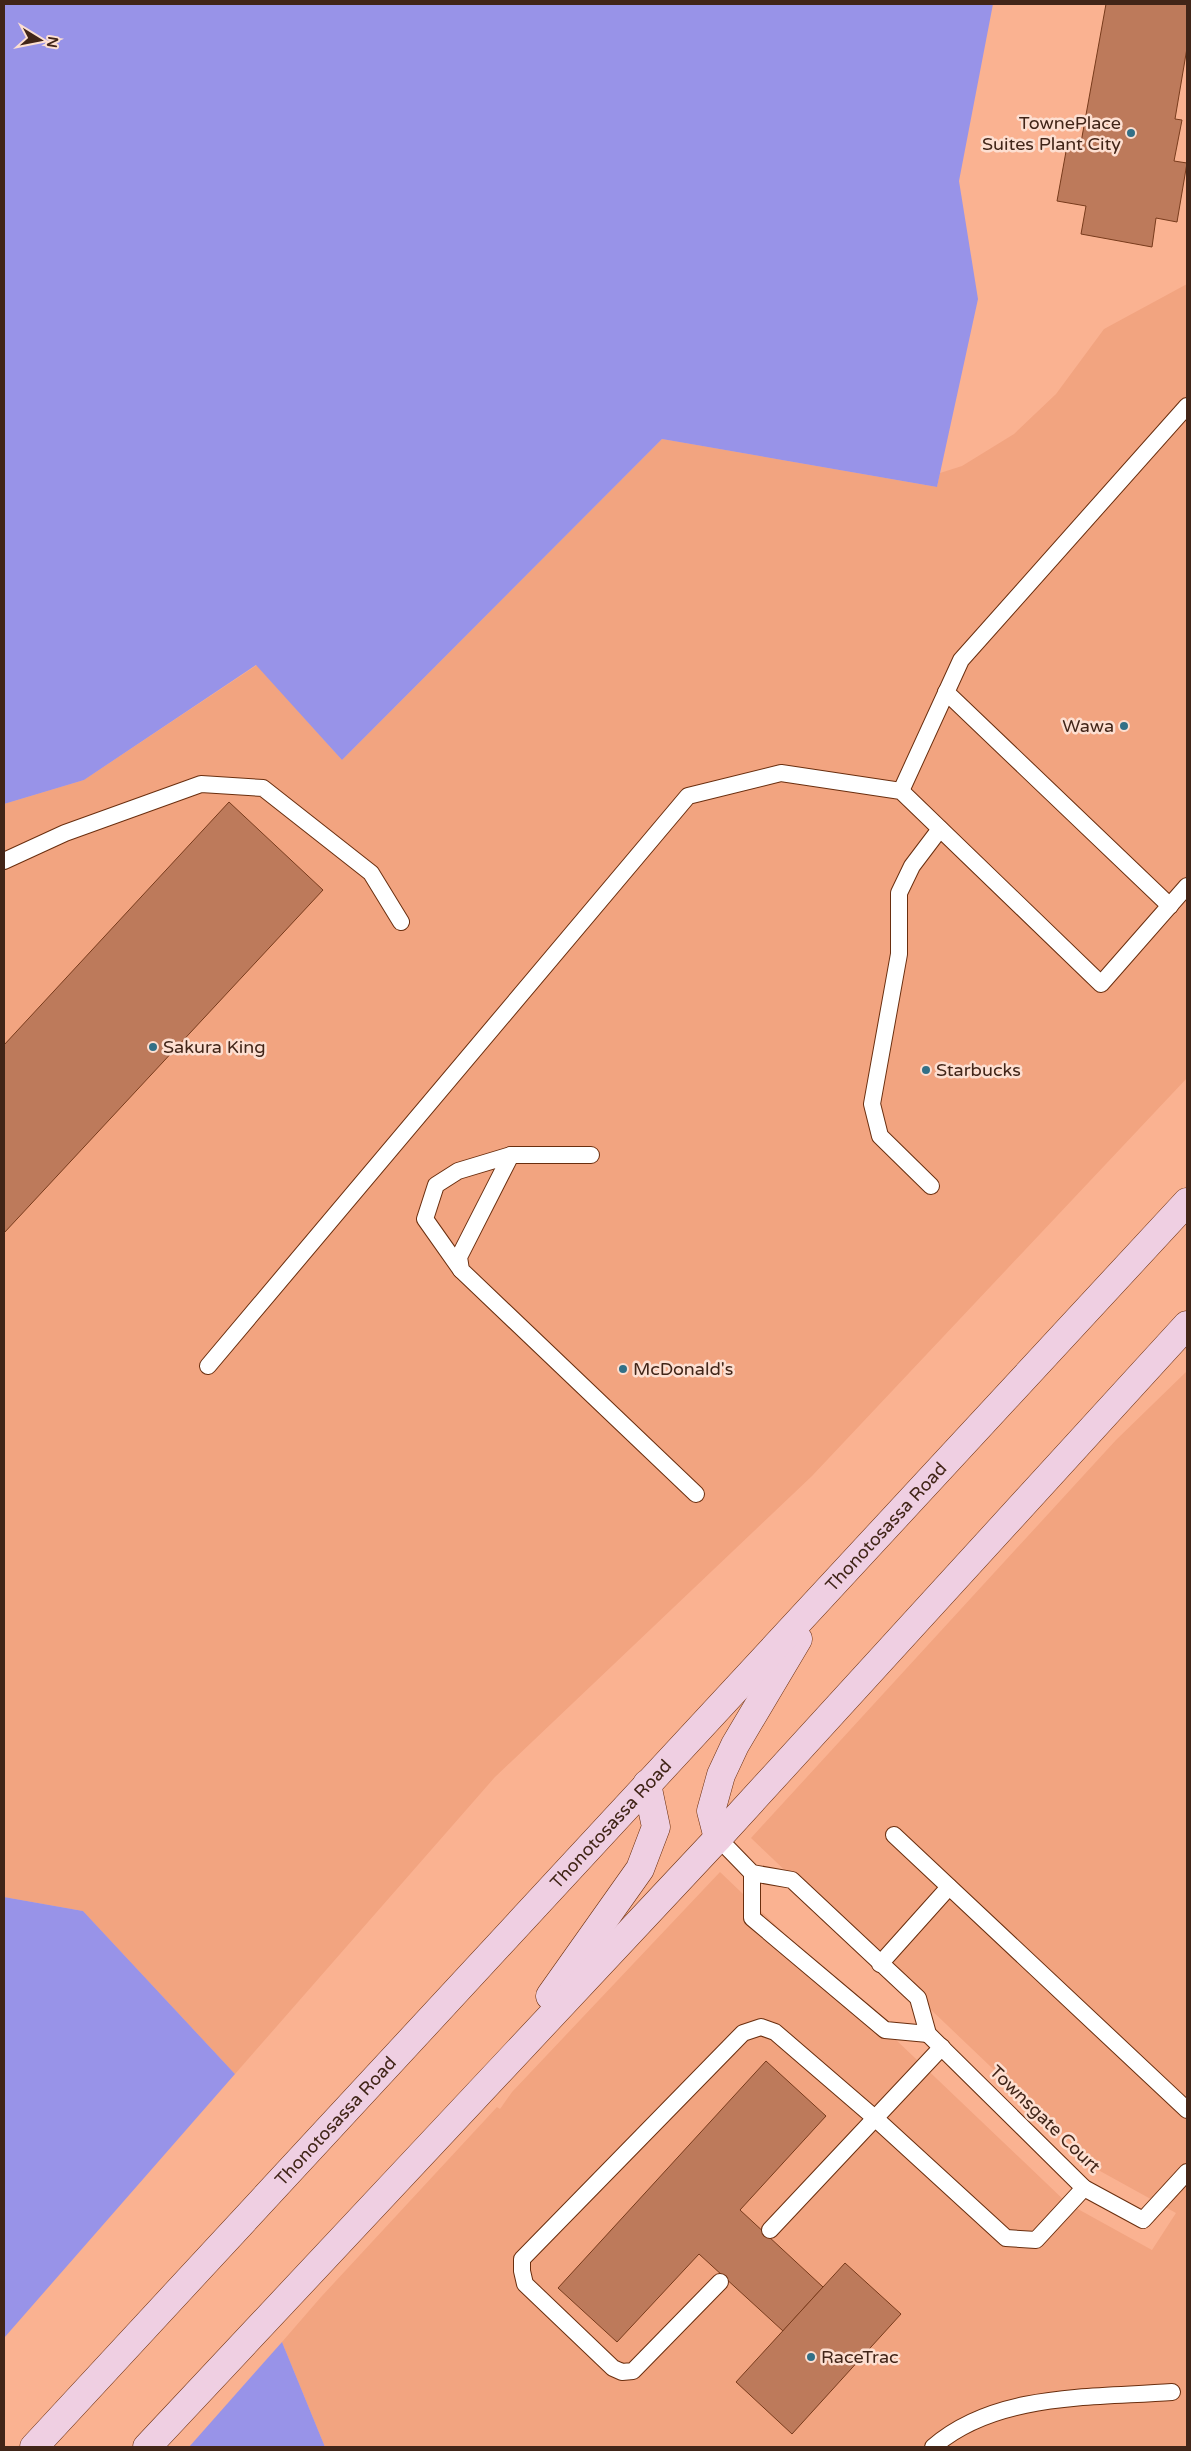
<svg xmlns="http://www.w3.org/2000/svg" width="1191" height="2451" font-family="'Varela Round',sans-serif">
	<rect width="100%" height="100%" fill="#fab291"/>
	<g fill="#f2a480">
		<path d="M1187,284V1078L812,1476L495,1777L235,2074L83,1911L4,1897V804L84,780L257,665L342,760L662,439L937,487L940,473L962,466L1014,434L1056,394L1104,329Z"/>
		<path d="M1187,1371V2447H325L282,2342L321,2297L497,2107L500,2109L512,2092L720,1872L1067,2203L1152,2250L1176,2213L1100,2171L751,1838L1116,1440Z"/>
	</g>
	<g fill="#9893e8">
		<path d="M4,4H993L959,181L978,299L937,487L662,439L342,760L256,665L84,780L4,804Z"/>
		<path d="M4,1897L83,1911L235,2074L4,2338Z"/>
		<path d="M282,2342L325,2447H189Z"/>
	</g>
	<g fill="#bd7a5b" stroke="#783b1c">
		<path d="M1106,4H1187V48L1175,119L1182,120L1174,161L1187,163L1177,222L1156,218L1152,247L1081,234L1086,206L1057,201L1067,146L1080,148Z"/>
		<path d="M229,802L323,890L4,1233V1045Z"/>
		<path d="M766,2061L826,2116L740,2210L823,2287L783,2331L699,2254L617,2342L558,2288Z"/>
		<path d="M845,2263L901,2314L792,2434L736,2382Z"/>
	</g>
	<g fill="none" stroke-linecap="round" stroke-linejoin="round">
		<defs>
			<g id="service">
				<path d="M946,692L1170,906"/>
				<path d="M901,791L961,660L1187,406"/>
				<path d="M4,861L65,833L201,784L263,788L371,873L401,922"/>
				<path d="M591,1155H511L459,1257L461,1270L696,1494"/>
				<path d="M931,1186L880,1136L872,1104L899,954V893L912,866L940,829"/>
				<path d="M461,1270L425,1219L436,1185L458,1171L511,1155"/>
				<path d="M208,1366L688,796L781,773L901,791L1101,984L1187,886"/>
				<path d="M894,1835L1187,2110"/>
				<path d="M718,1838L752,1873L792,1880L918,1998L928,2034L1084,2188L1143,2220L1187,2172"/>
				<path d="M752,1873V1918L885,2030L928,2034"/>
				<path d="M880,1964L949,1887"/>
				<path d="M770,2230L942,2047"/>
				<path d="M720,2282L633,2371L622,2372L613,2368L525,2284L522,2271V2259L743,2033L761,2027L775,2032L876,2119L1006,2238L1036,2240L1084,2188"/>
				<path d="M933,2447C996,2392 1093,2398 1172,2392"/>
			</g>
			<g id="secondary">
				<path d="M718,1838L711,1811L721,1775L735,1745L798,1639"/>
				<path d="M550,1996L640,1869L656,1827L647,1784"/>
				<path id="s1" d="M34,2447L1187,1202"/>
				<path d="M147,2447L718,1838L1187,1325"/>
			</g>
		</defs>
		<use href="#service" stroke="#6a2e0e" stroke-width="18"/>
		<use href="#secondary" stroke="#6a2e0e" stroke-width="29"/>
		<use href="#service" stroke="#fff" stroke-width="16"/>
		<use href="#secondary" stroke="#efcfe2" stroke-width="28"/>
	</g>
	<g fill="#337087" stroke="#fddfd1" stroke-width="2">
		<circle cx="1131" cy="133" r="5"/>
		<circle cx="1124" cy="726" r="5"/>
		<circle cx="153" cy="1047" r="5"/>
		<circle cx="926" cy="1070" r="5"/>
		<circle cx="623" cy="1369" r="5"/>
		<circle cx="811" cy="2357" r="5"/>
	</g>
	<g text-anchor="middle" stroke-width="5" stroke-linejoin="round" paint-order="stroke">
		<g font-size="18" fill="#412518" stroke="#fddfd1" text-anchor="start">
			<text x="1121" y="129" text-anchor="end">TownePlace<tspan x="1121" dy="21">Suites Plant City</tspan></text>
			<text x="1114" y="732" text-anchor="end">Wawa</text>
			<text x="163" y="1053">Sakura King</text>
			<text x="936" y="1076">Starbucks</text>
			<text x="633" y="1375">McDonald's</text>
			<text x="821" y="2363">RaceTrac</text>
		</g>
		<g font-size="18" fill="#412518" stroke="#fddfd1">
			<text dy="6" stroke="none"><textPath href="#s1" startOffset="1254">Thonotosassa Road</textPath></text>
			<text dy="6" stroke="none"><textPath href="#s1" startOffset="849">Thonotosassa Road</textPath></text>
			<text transform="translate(1045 2119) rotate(44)" y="6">Townsgate Court</text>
			<text dy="6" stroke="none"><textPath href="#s1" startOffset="444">Thonotosassa Road</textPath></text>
		</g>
	</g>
	<rect width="1191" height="2451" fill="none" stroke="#412518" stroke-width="10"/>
	<g transform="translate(40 40) rotate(100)" stroke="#fddfd1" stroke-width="4" paint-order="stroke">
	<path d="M0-4L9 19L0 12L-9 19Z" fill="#412518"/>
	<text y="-8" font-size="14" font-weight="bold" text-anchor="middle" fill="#412518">N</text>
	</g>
</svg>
